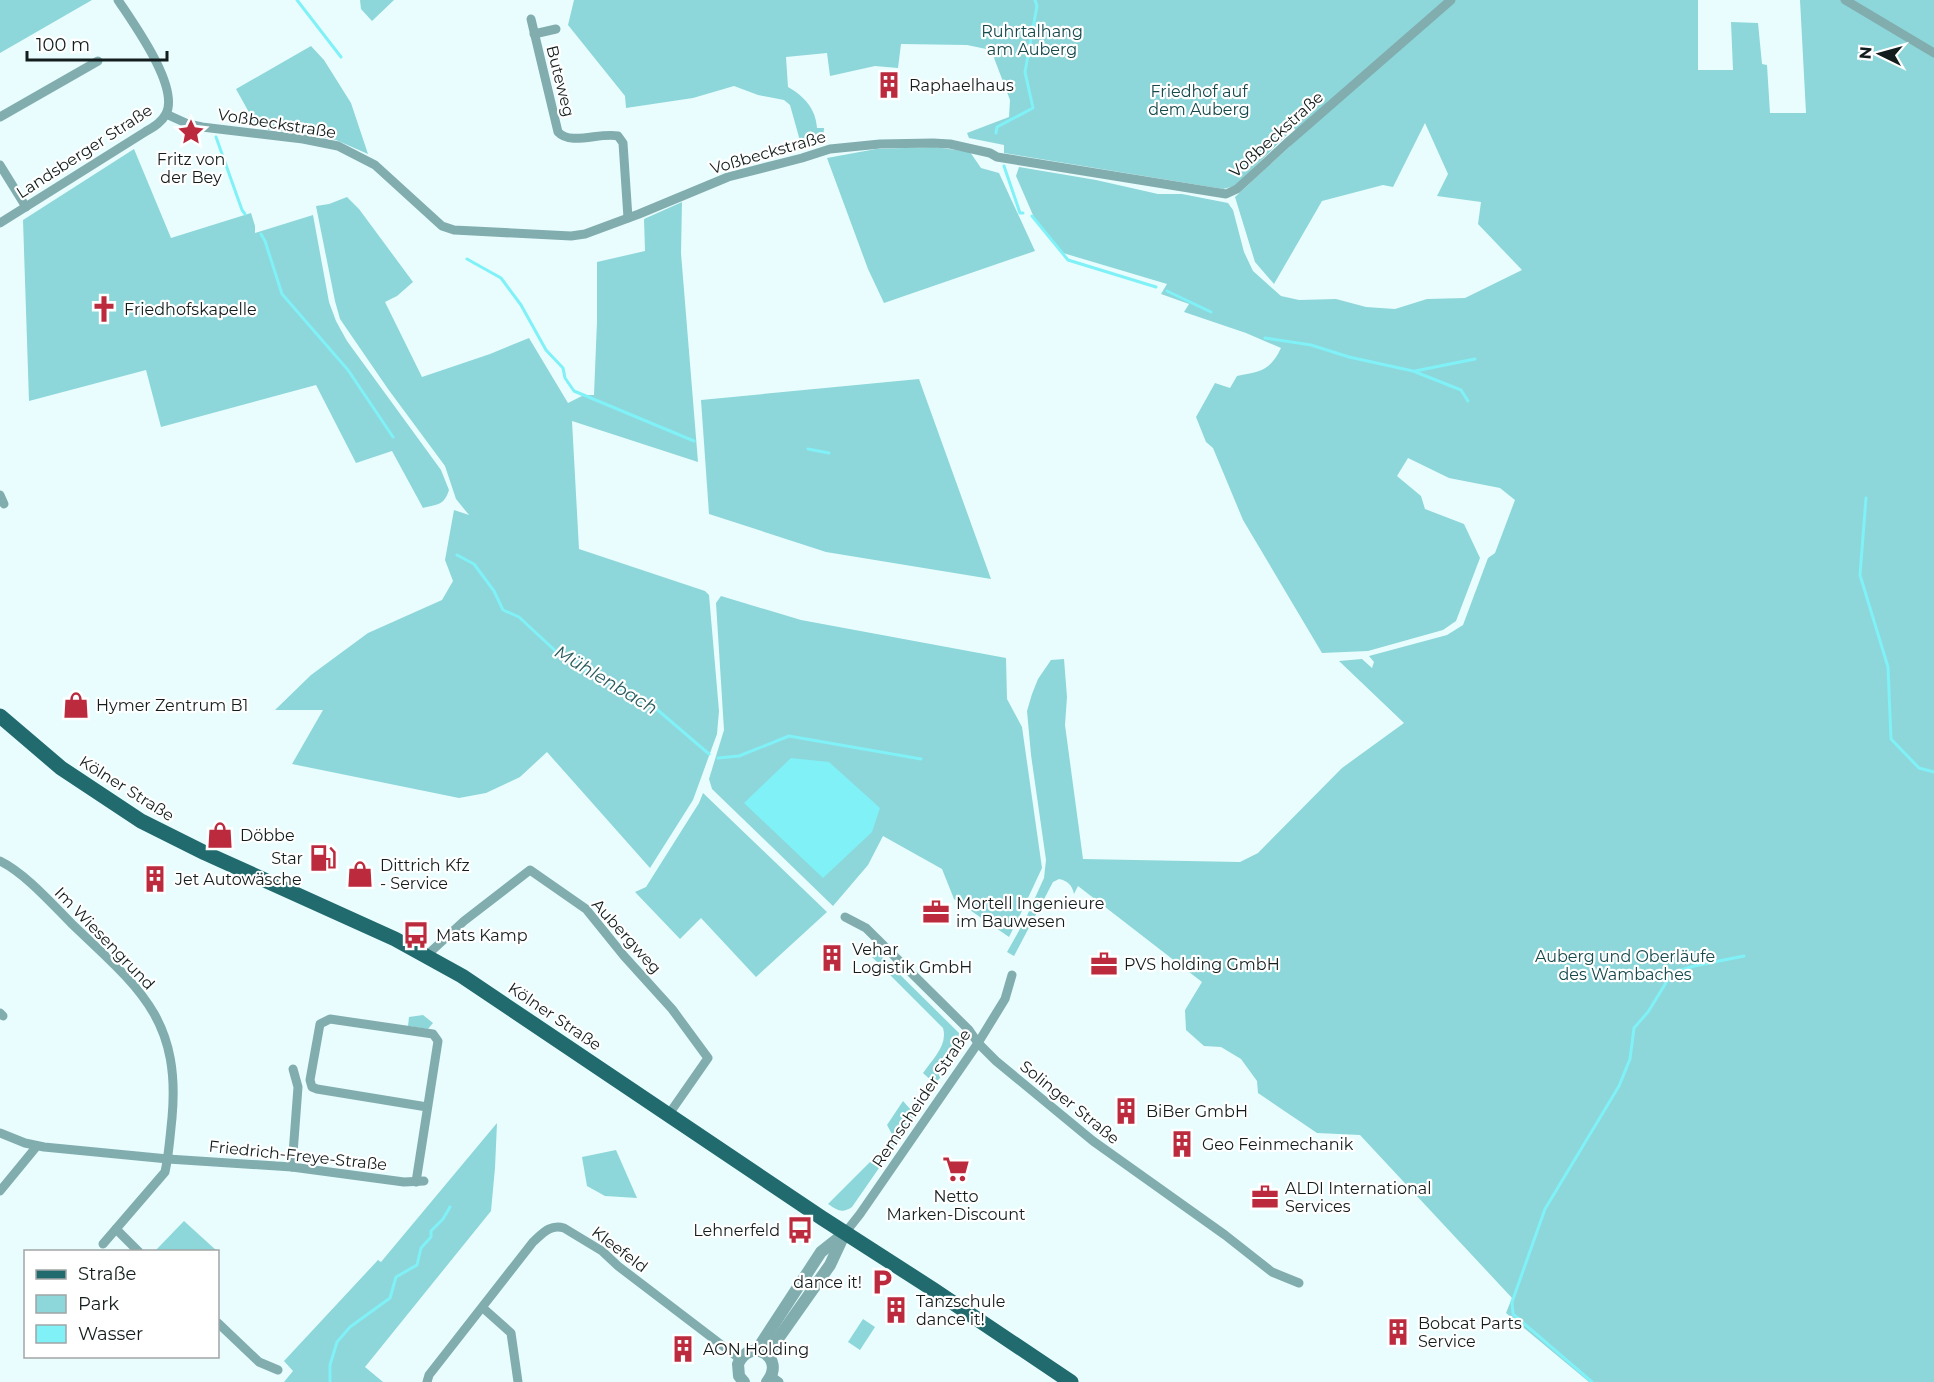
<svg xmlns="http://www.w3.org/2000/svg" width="1934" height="1382" font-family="Montserrat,sans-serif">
	<rect width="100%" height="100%" fill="#e9fdfe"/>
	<g fill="#8dd7da">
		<path d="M0,0H92L0,53Z"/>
		<path d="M360,0H394L372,21L361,9Z"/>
		<path d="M574,0H1698V70H1733L1731,22L1758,23L1762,64L1767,65L1770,113H1806L1800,0H1934V1382H1589L1506,1313L1512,1298L1360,1135L1317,1133L1258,1093L1257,1081L1241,1059L1221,1047L1204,1046L1186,1030L1185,1010L1202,982L1078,886L1074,894C1072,885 1068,881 1059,879L1053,882L1014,956L1007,952L1025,920L1044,878L1046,860L1031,755L1027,711L1032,694L1038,679L1051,660L1064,659L1067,697L1065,725L1083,859L1240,862L1258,853L1342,768L1404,723L1339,661L1362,659L1372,668L1374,662L1369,656L1447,635L1463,625L1488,558L1495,553L1515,500L1500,488L1449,478L1408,458L1397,476L1421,496L1425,509L1464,524L1480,558L1456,621L1443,630L1368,651L1322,653L1243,520L1213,448L1206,442L1196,417L1215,383L1230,388L1237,376C1260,372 1270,371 1281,348L1246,333L1184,312L1189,304L1161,294L1167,284L1063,253L1036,222L1016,176L1019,167L1096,180L1158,194H1182L1228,203L1233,210L1244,252L1253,271L1281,296L1299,300L1336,299L1366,307L1395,309L1427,299L1465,298L1522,270L1478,224L1481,202L1437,196L1448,174L1425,123L1393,187L1383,185L1322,201L1274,284L1255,262L1235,197L1301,136L1294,128L1235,186L1223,189L1004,153V145L969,138L967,133L1009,117L1010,100L991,50L967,45L901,44L898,68L875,66L830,76L827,53L786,57L788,87C804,96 816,109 817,128H824L823,142L802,148L790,105L784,100L758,95L734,86L693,98L626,108L625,96L568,25Z"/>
		<path d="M311,46L324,60L351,103L368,154L336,140L300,133L268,130V126L256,125L236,89Z"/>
		<path d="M935,147L970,152L981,168L999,173L1035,251L884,303L868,269L827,158L876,149Z"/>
		<path d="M134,149L171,238L251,213L255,226V233L313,215L329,302L336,321L347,341L441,470L449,490C444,506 437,504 423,508L392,451L356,463L316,385L161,427L146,370L29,401L23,220Z"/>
		<path d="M347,197L359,209L413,282L397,296L385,302L422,377L490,354L529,338L568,403L584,395H594L597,321V262L645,251L644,219L682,202L681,253L698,462L572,421L579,549L705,591L709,595L719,711L717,734L693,800L650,868L547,752L520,777L486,793L459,798L292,764L323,710H275L311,675L368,633L442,600L453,581L445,560L454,510L469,515L456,499L445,466L388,389L340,319L335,301L316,206L329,204Z"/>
		<path d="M919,379L991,579L826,552L709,514L701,400Z"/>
		<path d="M721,596L801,620L1006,658L1007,699L1022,727L1042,868L1020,915L1009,937L954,899L942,869L883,836L868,865L833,906L712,789L709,779L724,730L716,603Z"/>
		<path d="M703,793L827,912L756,977L701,918L680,939L635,892L646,887L699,803Z"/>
		<path d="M877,952L960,1034C965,1053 946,1070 935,1084L923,1073C933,1059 948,1045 943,1028L872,957Z"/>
		<path d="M423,1015L433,1023L428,1029L408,1026L409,1017Z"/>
		<path d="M903,1101L911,1110L913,1119L852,1207C842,1214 837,1210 828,1204L894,1138L887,1125Z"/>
		<path d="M497,1123L495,1168L491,1211L365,1367L383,1382H284L293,1371L284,1361L378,1260L381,1262Z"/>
		<path d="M616,1150L637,1198L605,1196L587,1186L582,1157Z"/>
		<path d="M184,1221L217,1251H155Z"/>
		<path d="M863,1319L875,1327L860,1350L848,1342Z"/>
	</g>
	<path fill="#7ff1f7" d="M791,758L829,762L880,808L872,832L823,878L744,803Z"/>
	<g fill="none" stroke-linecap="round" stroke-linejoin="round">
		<g stroke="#7ff1f7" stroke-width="3">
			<path d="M297,0L341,57"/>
			<path d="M996,133L997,127L1033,108L1025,72L1037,6L1035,0"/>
			<path d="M216,137L242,210L245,214"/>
			<path d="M1004,166L1020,213H1023"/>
			<path d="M1032,216L1068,260L1156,287"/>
			<path d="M261,234L265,241L282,294L348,370L393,437"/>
			<path d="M467,259L501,278L521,305L546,350L563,368L565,378L574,391L694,441"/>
			<path d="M1167,291L1211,312"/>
			<path d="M1265,338L1311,345L1349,357L1413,371L1461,390L1468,401"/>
			<path d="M1415,371L1475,359"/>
			<path d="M808,449L829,453"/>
			<path d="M1866,498L1860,575L1888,667L1891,739L1919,768L1934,772"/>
			<path d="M457,555L474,564L494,591L503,610L519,617L562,657L653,706L709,754"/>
			<path d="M718,758L739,756L789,736L921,759"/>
			<path d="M330,1382V1365L337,1342L350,1327L390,1298L396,1277L417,1265L421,1248L431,1237V1231L443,1219L450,1207"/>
			<path d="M1592,1382L1513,1314L1512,1302L1545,1209L1619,1086L1630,1059L1634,1028L1648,1012L1672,973L1694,966L1744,956"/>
		</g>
		<g stroke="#82adaf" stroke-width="9">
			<path d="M1845,0L1934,53"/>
			<path d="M531,19L558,132C571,146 600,132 618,136L623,143L628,218"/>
			<path d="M534,34L556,29"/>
			<path d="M166,114L188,124L202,127L303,139L338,146L375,165L442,226L454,230L571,236L585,234L639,214L728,177L802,158L830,149L880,144L933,143L950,144L990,153L997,157L1226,194L1237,189L1287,143L1451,0"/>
			<path d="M0,117L98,61"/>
			<path d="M0,165L26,207"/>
			<path d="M0,223L145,132C153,127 161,123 166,114C180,87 133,23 118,0"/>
			<path d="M0,495L4,504"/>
			<path d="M0,861C25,873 53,905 72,924C138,987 181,1018 172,1118C170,1136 169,1154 165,1172L103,1244"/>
			<path d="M845,917L866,928L969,1030L978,1043L996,1061L1093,1141L1225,1235L1272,1272L1299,1283"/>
			<path d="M426,956L464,921L530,870L586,909L624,956L672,1009L708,1058L669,1114"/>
			<path d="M0,1013L3,1016"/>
			<path d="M0,1133L25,1143L44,1147L168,1159L292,1167L404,1182L424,1181"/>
			<path d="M292,1167L298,1087L293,1069"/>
			<path d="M416,1182L438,1041L433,1034L330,1019L320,1024L310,1080L312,1087L317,1089L427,1107"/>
			<path d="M0,1191L37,1146"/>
			<path d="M116,1229L139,1252"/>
			<path d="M845,1233L860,1214L978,1043L1005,999L1012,975"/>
			<path d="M483,1308L511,1333L518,1382"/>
			<path d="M218,1323L259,1362L278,1370"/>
			<path d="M772,1377L779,1382"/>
			<path d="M427,1382L429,1375L533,1242C543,1233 550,1224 564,1228L602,1251L618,1266L740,1359"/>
		</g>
		<g stroke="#82adaf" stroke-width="12">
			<path d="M757,1350L821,1252L845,1233"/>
			<path d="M768,1355L775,1343L830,1265L844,1235"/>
			<path d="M744,1382L739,1376L738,1364C750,1336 787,1357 767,1382"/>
		</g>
		<path stroke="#216b6f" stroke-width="15" d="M0,716L61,768L141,821L205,853L395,939L462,976L822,1218L934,1290L1071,1382"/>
	</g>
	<defs>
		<symbol id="building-bare" viewBox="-9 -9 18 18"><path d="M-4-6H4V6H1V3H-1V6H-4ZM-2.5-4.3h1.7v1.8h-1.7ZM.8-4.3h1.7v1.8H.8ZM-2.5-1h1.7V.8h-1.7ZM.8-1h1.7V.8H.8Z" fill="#bb2a3d" stroke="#fff" stroke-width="2.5" paint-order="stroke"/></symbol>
		<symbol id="sight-bare" viewBox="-9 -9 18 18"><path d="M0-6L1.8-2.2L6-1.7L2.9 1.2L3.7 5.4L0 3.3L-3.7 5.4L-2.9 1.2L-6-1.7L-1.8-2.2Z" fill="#bb2a3d" stroke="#fff" stroke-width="2.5" paint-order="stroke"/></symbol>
		<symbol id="church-bare" viewBox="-9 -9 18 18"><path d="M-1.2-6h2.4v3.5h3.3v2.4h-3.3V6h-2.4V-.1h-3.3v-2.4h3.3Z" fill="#bb2a3d" stroke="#fff" stroke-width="2.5" paint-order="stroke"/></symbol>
		<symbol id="shop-bare" viewBox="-9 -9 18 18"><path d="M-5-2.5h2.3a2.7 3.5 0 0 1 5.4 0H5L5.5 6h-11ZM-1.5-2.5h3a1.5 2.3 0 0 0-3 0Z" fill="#bb2a3d" stroke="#fff" stroke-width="2.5" paint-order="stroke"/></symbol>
		<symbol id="fuel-bare" viewBox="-9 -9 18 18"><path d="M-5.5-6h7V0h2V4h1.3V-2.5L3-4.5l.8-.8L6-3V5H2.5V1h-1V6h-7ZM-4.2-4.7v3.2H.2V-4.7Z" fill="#bb2a3d" stroke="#fff" stroke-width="2.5" paint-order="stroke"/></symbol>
		<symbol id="office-bare" viewBox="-9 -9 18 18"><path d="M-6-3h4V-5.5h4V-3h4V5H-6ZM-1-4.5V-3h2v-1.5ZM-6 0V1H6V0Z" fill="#bb2a3d" stroke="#fff" stroke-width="2.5" paint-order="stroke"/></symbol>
		<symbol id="bus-bare" viewBox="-9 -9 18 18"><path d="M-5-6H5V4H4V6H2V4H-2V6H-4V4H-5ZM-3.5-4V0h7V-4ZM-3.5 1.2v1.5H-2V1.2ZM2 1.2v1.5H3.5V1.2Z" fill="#bb2a3d" stroke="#fff" stroke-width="2.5" paint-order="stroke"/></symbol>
		<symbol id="supermarket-bare" viewBox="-9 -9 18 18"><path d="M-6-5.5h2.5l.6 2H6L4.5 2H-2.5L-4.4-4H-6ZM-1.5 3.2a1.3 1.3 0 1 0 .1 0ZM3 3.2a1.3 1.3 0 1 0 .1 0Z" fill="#bb2a3d" stroke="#fff" stroke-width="2.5" paint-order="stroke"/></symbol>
		<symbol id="parking-bare" viewBox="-9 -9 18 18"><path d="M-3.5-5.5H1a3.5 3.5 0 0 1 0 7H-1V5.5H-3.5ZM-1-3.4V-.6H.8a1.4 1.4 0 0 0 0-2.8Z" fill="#bb2a3d" stroke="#fff" stroke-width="2.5" paint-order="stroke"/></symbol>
	</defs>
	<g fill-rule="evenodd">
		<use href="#building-bare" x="870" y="66" width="38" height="38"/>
		<use href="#sight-bare" x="172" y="113" width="38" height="38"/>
		<use href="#church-bare" x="85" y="290" width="38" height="38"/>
		<use href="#shop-bare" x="57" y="686" width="38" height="38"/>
		<use href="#shop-bare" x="201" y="816" width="38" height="38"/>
		<use href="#fuel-bare" x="304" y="839" width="38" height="38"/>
		<use href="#shop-bare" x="341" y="855" width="38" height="38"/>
		<use href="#building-bare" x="136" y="860" width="38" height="38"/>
		<use href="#office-bare" x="917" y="893" width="38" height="38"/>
		<use href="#bus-bare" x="397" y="916" width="38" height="38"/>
		<use href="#building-bare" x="813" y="939" width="38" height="38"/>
		<use href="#office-bare" x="1085" y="945" width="38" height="38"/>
		<use href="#building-bare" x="1107" y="1092" width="38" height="38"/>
		<use href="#building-bare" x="1163" y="1125" width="38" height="38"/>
		<use href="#supermarket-bare" x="937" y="1150" width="38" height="38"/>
		<use href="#office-bare" x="1246" y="1178" width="38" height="38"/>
		<use href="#bus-bare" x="781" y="1211" width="38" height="38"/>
		<use href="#parking-bare" x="863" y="1263" width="38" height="38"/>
		<use href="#building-bare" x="877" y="1291" width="38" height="38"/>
		<use href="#building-bare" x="1379" y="1313" width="38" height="38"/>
		<use href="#building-bare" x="664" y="1330" width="38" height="38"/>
	</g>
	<g text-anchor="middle" stroke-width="4.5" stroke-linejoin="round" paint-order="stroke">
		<g font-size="16" fill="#15494c" stroke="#fff">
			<text x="1032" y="37">Ruhrtalhang<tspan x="1032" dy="18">am Auberg</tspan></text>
			<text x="1199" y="97">Friedhof auf<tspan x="1199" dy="18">dem Auberg</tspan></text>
			<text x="1625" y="962">Auberg und Oberläufe<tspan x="1625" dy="18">des Wambaches</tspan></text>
		</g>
		<g font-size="16" fill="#141d1d" stroke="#fff">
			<text transform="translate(561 81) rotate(76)" y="6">Buteweg</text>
			<text transform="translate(277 123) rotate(9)" y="6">Voßbeckstraße</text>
			<text transform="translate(1276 134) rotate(-42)" y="6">Voßbeckstraße</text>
			<text transform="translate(84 151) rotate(-33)" y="6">Landsberger Straße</text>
			<text transform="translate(768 152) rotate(-16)" y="6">Voßbeckstraße</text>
			<text transform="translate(127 788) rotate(32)" y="6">Kölner Straße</text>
			<text transform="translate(627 936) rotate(48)" y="6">Aubergweg</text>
			<text transform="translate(105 938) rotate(46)" y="6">Im Wiesengrund</text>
			<text transform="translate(555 1016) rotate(34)" y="6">Kölner Straße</text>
			<text transform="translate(921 1098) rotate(-56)" y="6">Remscheider Straße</text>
			<text transform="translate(1070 1102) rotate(39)" y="6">Solinger Straße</text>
			<text transform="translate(298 1155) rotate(6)" y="6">Friedrich-Freye-Straße</text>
			<text transform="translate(620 1249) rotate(37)" y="6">Kleefeld</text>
		</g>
		<g font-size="16" fill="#141d1d" stroke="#fff" text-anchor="start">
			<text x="909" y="91">Raphaelhaus</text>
			<text x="191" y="165" text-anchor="middle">Fritz von<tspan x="191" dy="18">der Bey</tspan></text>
			<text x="124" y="315">Friedhofskapelle</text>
			<text x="96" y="711">Hymer Zentrum B1</text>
			<text x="240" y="841">Döbbe</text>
			<text x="303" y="864" text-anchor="end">Star</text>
			<text x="380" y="871">Dittrich Kfz<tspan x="380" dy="18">- Service</tspan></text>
			<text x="175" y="885">Jet Autowäsche</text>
			<text x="956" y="909">Mortell Ingenieure<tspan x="956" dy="18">im Bauwesen</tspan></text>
			<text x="436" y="941">Mats Kamp</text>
			<text x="852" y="955">Vehar<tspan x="852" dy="18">Logistik GmbH</tspan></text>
			<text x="1124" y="970">PVS holding GmbH</text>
			<text x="1146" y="1117">BiBer GmbH</text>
			<text x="1202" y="1150">Geo Feinmechanik</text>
			<text x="1285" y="1194">ALDI International<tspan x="1285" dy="18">Services</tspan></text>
			<text x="956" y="1202" text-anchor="middle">Netto<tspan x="956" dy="18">Marken-Discount</tspan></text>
			<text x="780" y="1236" text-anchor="end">Lehnerfeld</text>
			<text x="862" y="1288" text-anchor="end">dance it!</text>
			<text x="916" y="1307">Tanzschule<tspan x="916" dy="18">dance it!</tspan></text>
			<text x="1418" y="1329">Bobcat Parts<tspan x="1418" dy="18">Service</tspan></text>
			<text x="703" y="1355">AON Holding</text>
		</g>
		<g font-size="18" font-style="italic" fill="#2a5b5e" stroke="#fff">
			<text transform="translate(606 680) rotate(31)" y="6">Mühlenbach</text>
		</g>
	</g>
	<rect x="24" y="1250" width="195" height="108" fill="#ffffff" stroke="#a1a5a5" stroke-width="1.5"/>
	<rect x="36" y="1270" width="30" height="9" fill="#216b6f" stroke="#a1a5a5" stroke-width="1.5"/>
	<text x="78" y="1280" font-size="18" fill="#141d1d">Straße</text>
	<rect x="36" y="1295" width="30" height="18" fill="#8dd7da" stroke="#a1a5a5" stroke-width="1.5"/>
	<text x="78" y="1310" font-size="18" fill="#141d1d">Park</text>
	<rect x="36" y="1325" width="30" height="18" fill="#7ff1f7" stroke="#a1a5a5" stroke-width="1.5"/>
	<text x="78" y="1340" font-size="18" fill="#141d1d">Wasser</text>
	<g transform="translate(1880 54) rotate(275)" stroke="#ffffff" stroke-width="4.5" paint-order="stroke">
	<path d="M0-4.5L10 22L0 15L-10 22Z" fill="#141d1d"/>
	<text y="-9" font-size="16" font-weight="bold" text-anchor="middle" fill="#141d1d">N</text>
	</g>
	<path d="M27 51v9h140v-9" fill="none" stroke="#141d1d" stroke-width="3"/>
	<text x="36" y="51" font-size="18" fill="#141d1d" stroke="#ffffff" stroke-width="4.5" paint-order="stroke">100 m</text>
</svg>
